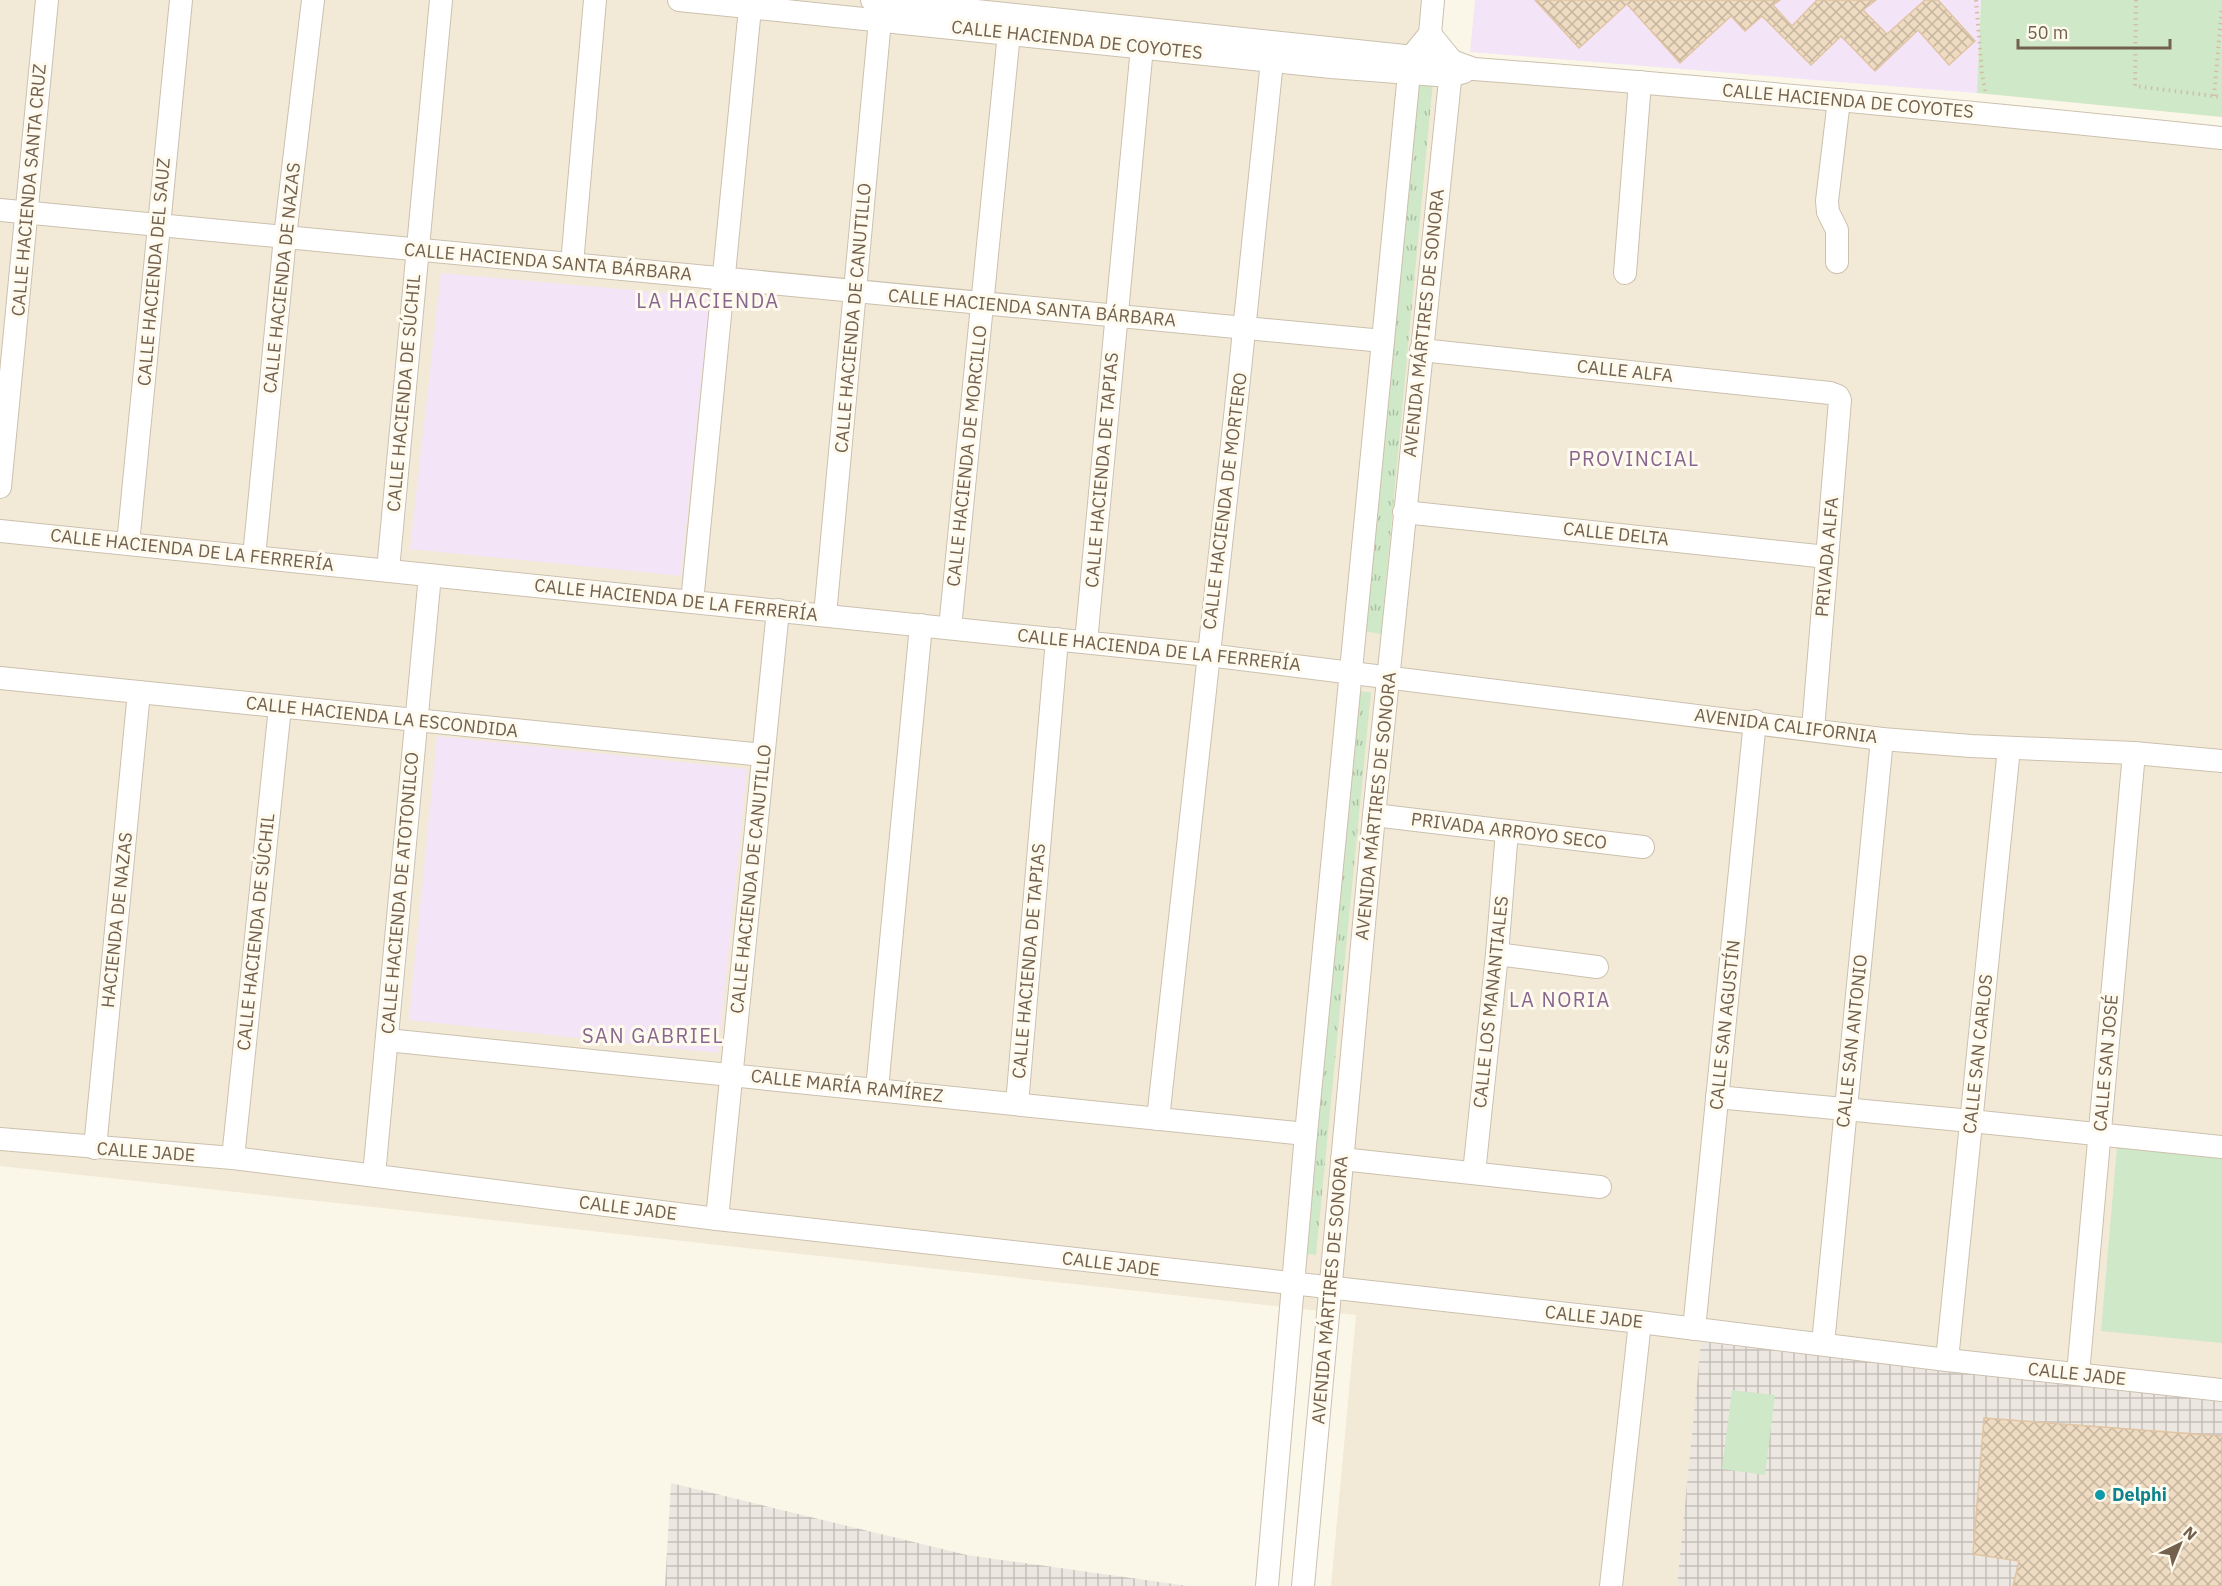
<svg xmlns="http://www.w3.org/2000/svg" width="2222" height="1586" font-family="'IBM Plex Sans',sans-serif">
	<defs>
		<pattern id="industrial-grid" width="8" height="8" patternUnits="userSpaceOnUse" patternTransform="scale(1.5)"><rect width="8" height="8" fill="#ece8e1"/><path d="M0 4h8M4 0v8" fill="none" stroke="#c4bfb9"/></pattern>
		<pattern id="grass-tufts" width="24" height="20" patternUnits="userSpaceOnUse" patternTransform="scale(1.5)"><rect width="24" height="20" fill="#cfe8c7"/><path d="M3 7l-1-3M5 7V3M7 7l1-3M15 17l-1-3M17 17v-4M19 17l1-3" fill="none" stroke="#acbfa4"/></pattern>
		<pattern id="building-cross-hatch" width="8" height="8" patternUnits="userSpaceOnUse" patternTransform="scale(1.5)"><rect width="8" height="8" fill="#eedbc1"/><path d="M0 0l8 8M0 8l8-8" fill="none" stroke="#c5b59f"/></pattern>
	</defs>
	<rect width="100%" height="100%" fill="#fbf7e8"/>
	<path fill="#f2ead7" d="M0,0H1421L1417,55L2222,148V1396L1702,1342L1677,1586H1331L1356,1315L0,1166Z"/>
	<g fill="url(#industrial-grid)">
		<path d="M1701,1342L2222,1402V1586H1677Z"/>
		<path d="M671,1483L967,1555L1188,1586H665Z"/>
	</g>
	<g fill="#f4e4f7">
		<path d="M1475,0H1981L1977,93L1470,52Z"/>
		<path d="M441,273L710,297L681,576L410,549Z"/>
		<path d="M437,736L747,769L718,1053L409,1020Z"/>
	</g>
	<g fill="url(#grass-tufts)">
		<path d="M1416,80L1433,81L1381,634L1363,631Z"/>
		<path d="M1353,691L1371,692L1316,1255L1300,1253Z"/>
	</g>
	<g fill="#cfe8c7">
		<path d="M1981,0H2222V117L1977,93Z"/>
		<path d="M2117,1147L2222,1157V1343L2101,1331Z"/>
		<path d="M1732,1390L1775,1395L1765,1475L1722,1469Z"/>
	</g>
	<g fill="url(#building-cross-hatch)" stroke="#e0c4a3" stroke-width="1.5">
		<path d="M1535,0H1780L1773,5L1792,26L1817,0H1876L1863,10L1887,34L1925,0H1938L1975,41L1949,65L1918,30L1875,71L1841,36L1811,65L1762,16L1745,31L1731,16L1680,63L1627,4L1579,48Z"/>
		<path d="M1984,1418L2222,1436V1586H2013L2019,1561L1973,1554Z"/>
	</g>
	<g fill="none" stroke-linecap="round" stroke-linejoin="round">
		<defs>
			<g id="minor">
				<path d="M679,0L1331,67L1450,76L1464,72"/>
				<path d="M872,0L1452,61L1474,69C1724,88 1973,112 2222,138"/>
				<path d="M0,210L1383,341"/>
				<path d="M1837,262V230L1828,212L1827,201L1839,100"/>
				<path d="M572,264L595,0"/>
				<path d="M1625,273L1640,82"/>
				<path d="M1421,350L1830,393L1838,396L1840,400L1813,729"/>
				<path d="M0,487L47,0"/>
				<path d="M1404,512L1827,557"/>
				<path d="M0,531L1208,655L1882,739L1971,746L2134,753L2222,761"/>
				<path d="M128,544L181,0"/>
				<path d="M254,557L285,237L313,0"/>
				<path d="M388,570L441,0"/>
				<path d="M692,602L750,8"/>
				<path d="M825,615L880,20"/>
				<path d="M950,628L1009,33"/>
				<path d="M1086,642L1142,47"/>
				<path d="M0,678L763,755"/>
				<path d="M1374,815L1643,847"/>
				<path d="M1497,954L1597,967"/>
				<path d="M387,1040L1306,1134"/>
				<path d="M877,1089L921,625"/>
				<path d="M1717,1097L1971,1121L2222,1147"/>
				<path d="M1017,1104L1057,639"/>
				<path d="M1158,1119C1196,767 1237,414 1272,61"/>
				<path d="M0,1139L233,1158L717,1219L1640,1322L1947,1360L2222,1390"/>
				<path d="M95,1148L139,692"/>
				<path d="M233,1158L280,707"/>
				<path d="M1342,1159L1600,1187"/>
				<path d="M1474,1173L1497,954L1507,831"/>
				<path d="M374,1175L430,575"/>
				<path d="M717,1219L778,610"/>
				<path d="M1694,1329L1755,721"/>
				<path d="M1823,1344L1882,739"/>
				<path d="M1947,1360L2009,748"/>
				<path d="M2078,1374L2134,753"/>
				<path d="M1267,1586L1306,1134L1409,73L1411,57L1430,34L1433,0"/>
				<path d="M1303,1586L1374,815L1452,61L1430,34"/>
				<path d="M1611,1586L1640,1322"/>
			</g>
		</defs>
		<use href="#minor" stroke="#ccc0ae" stroke-width="24"/>
		<g stroke="#d3bea4" stroke-width="4" stroke-dasharray="1.5 4.5" stroke-linecap="butt">
			<path d="M1976,0L1982,73L1986,95"/>
			<path d="M2136,0L2135,86L2222,97"/>
			<path d="M2214,96L2222,7"/>
		</g>
		<use href="#minor" stroke="#fff" stroke-width="22"/>
	</g>
	<circle fill="#0f9aa8" stroke="#fefaee" stroke-width="2" cx="2100" cy="1495" r="6"/>
	<g text-anchor="middle" stroke-width="6" stroke-linejoin="round" paint-order="stroke">
		<g font-size="18" fill="#73614e" stroke="#fefaee">
			<text transform="translate(1077 40) rotate(6)" y="6">CALLE HACIENDA DE COYOTES</text>
			<text transform="translate(1848 101) rotate(5)" y="6">CALLE HACIENDA DE COYOTES</text>
			<text transform="translate(29 190) rotate(-85)" y="6">CALLE HACIENDA SANTA CRUZ</text>
			<text transform="translate(548 262) rotate(5)" y="6">CALLE HACIENDA SANTA BÁRBARA</text>
			<text transform="translate(154 272) rotate(-85)" y="6">CALLE HACIENDA DEL SAUZ</text>
			<text transform="translate(282 278) rotate(-84)" y="6">CALLE HACIENDA DE NAZAS</text>
			<text transform="translate(1032 308) rotate(5)" y="6">CALLE HACIENDA SANTA BÁRBARA</text>
			<text transform="translate(853 318) rotate(-85)" y="6">CALLE HACIENDA DE CANUTILLO</text>
			<text transform="translate(1424 323) rotate(-84)" y="6">AVENIDA MÁRTIRES DE SONORA</text>
			<text transform="translate(1625 371) rotate(6)" y="6">CALLE ALFA</text>
			<text transform="translate(404 393) rotate(-85)" y="6">CALLE HACIENDA DE SÚCHIL</text>
			<text transform="translate(967 456) rotate(-84)" y="6">CALLE HACIENDA DE MORCILLO</text>
			<text transform="translate(1102 470) rotate(-85)" y="6">CALLE HACIENDA DE TAPIAS</text>
			<text transform="translate(1225 501) rotate(-83)" y="6">CALLE HACIENDA DE MORTERO</text>
			<text transform="translate(1616 534) rotate(6)" y="6">CALLE DELTA</text>
			<text transform="translate(192 550) rotate(6)" y="6">CALLE HACIENDA DE LA FERRERÍA</text>
			<text transform="translate(1827 557) rotate(-85)" y="6">PRIVADA ALFA</text>
			<text transform="translate(676 600) rotate(6)" y="6">CALLE HACIENDA DE LA FERRERÍA</text>
			<text transform="translate(1159 650) rotate(6)" y="6">CALLE HACIENDA DE LA FERRERÍA</text>
			<text transform="translate(382 717) rotate(6)" y="6">CALLE HACIENDA LA ESCONDIDA</text>
			<text transform="translate(1786 726) rotate(7)" y="6">AVENIDA CALIFORNIA</text>
			<text transform="translate(1376 806) rotate(-84)" y="6">AVENIDA MÁRTIRES DE SONORA</text>
			<text transform="translate(1509 831) rotate(7)" y="6">PRIVADA ARROYO SECO</text>
			<text transform="translate(751 879) rotate(-84)" y="6">CALLE HACIENDA DE CANUTILLO</text>
			<text transform="translate(400 893) rotate(-85)" y="6">CALLE HACIENDA DE ATOTONILCO</text>
			<text transform="translate(117 920) rotate(-84)" y="6">HACIENDA DE NAZAS</text>
			<text transform="translate(256 932) rotate(-84)" y="6">CALLE HACIENDA DE SÚCHIL</text>
			<text transform="translate(1029 961) rotate(-85)" y="6">CALLE HACIENDA DE TAPIAS</text>
			<text transform="translate(1491 1002) rotate(-84)" y="6">CALLE LOS MANANTIALES</text>
			<text transform="translate(1725 1025) rotate(-84)" y="6">CALLE SAN AGUSTÍN</text>
			<text transform="translate(1852 1041) rotate(-84)" y="6">CALLE SAN ANTONIO</text>
			<text transform="translate(1978 1054) rotate(-84)" y="6">CALLE SAN CARLOS</text>
			<text transform="translate(2106 1063) rotate(-85)" y="6">CALLE SAN JOSÉ</text>
			<text transform="translate(847 1086) rotate(6)" y="6">CALLE MARÍA RAMÍREZ</text>
			<text transform="translate(146 1152) rotate(4)" y="6">CALLE JADE</text>
			<text transform="translate(628 1208) rotate(7)" y="6">CALLE JADE</text>
			<text transform="translate(1111 1264) rotate(7)" y="6">CALLE JADE</text>
			<text transform="translate(1330 1290) rotate(-85)" y="6">AVENIDA MÁRTIRES DE SONORA</text>
			<text transform="translate(1594 1317) rotate(6)" y="6">CALLE JADE</text>
			<text transform="translate(2077 1374) rotate(6)" y="6">CALLE JADE</text>
		</g>
		<g font-size="18" font-weight="bold" fill="#0d838f" stroke="#fefaee" text-anchor="start">
			<text x="2112" y="1501">Delphi</text>
		</g>
		<g font-size="20" letter-spacing="1.5" fill="#88668f" stroke="#fefaee">
			<text x="708" y="308">LA HACIENDA</text>
			<text x="1634" y="466">PROVINCIAL</text>
			<text x="1560" y="1007">LA NORIA</text>
			<text x="653" y="1043">SAN GABRIEL</text>
		</g>
	</g>
	<g transform="translate(2180 1544) rotate(43)" stroke="#fefaee" stroke-width="4.5" paint-order="stroke">
	<path d="M0-4.5L10 22L0 15L-10 22Z" fill="#73614e"/>
	<text y="-9" font-size="16" font-weight="bold" text-anchor="middle" fill="#73614e">N</text>
	</g>
	<path d="M2018 39v9h152v-9" fill="none" stroke="#73614e" stroke-width="3"/>
	<text x="2027" y="39" font-size="18" fill="#73614e" stroke="#fefaee" stroke-width="4.5" paint-order="stroke">50 m</text>
</svg>
